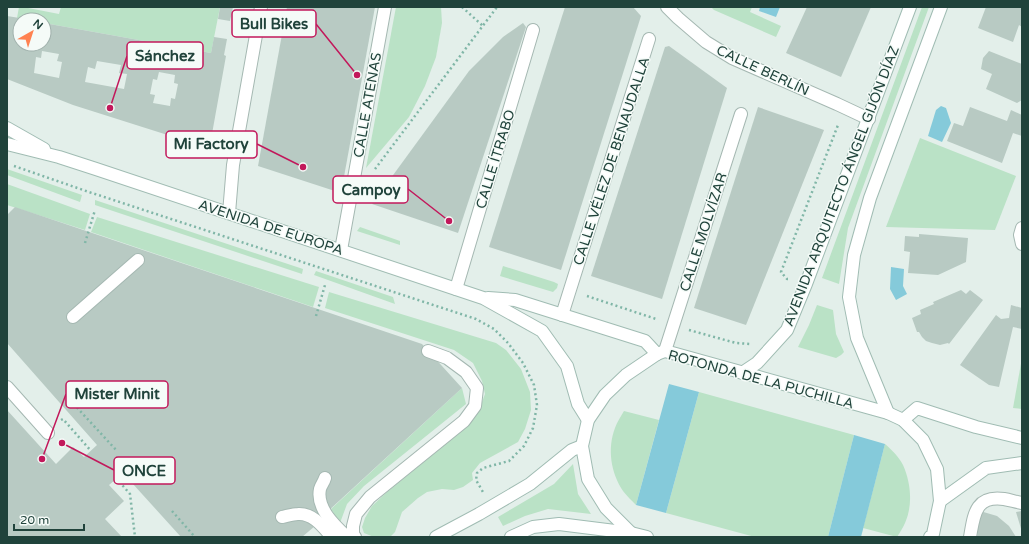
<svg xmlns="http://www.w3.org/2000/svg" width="1029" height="544" font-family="'Varela Round',sans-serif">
	<rect width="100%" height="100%" fill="#e3efea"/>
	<g fill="#bae2c6">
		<path d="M19,7H23L59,14L61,7H220L211,53L44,23V20H30L17,18Z"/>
		<path d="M396,7H441L442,23L436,57L425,86L409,117L366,168Z"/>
		<path d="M711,7H752L750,12L781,26L776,37L714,10Z"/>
		<path d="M922,7H929L848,228L839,284L822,278Z"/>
		<path d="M920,138L1016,176L995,230L886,227Z"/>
		<path d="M7,169L82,195L80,202L7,175Z"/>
		<path d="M7,184L90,214L85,230L7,205Z"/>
		<path d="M95,200L303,269L302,274L95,205Z"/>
		<path d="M97,217L319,287L313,307L91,232Z"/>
		<path d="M360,227L400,241V245L357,231Z"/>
		<path d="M503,266L554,282L558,284L557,288L553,292L500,276Z"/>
		<path d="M316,271L393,297L395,304L314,275Z"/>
		<path d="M329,292L496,343L506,350L521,369L530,392L531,410L525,429L518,442L480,463L472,473L473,480L463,487L454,490L442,489L427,492L418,498L402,512L395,532L390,537H374L364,533L362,527L365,518L372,506L387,492L468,426L479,410L485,394L482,381L473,363L454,350L325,308Z"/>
		<path d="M817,305L833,310L836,334L844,352L841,355L836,358L798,347L809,325Z"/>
		<path d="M1022,358V409L1013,408Z"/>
		<path d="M462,388L466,404L364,486L347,504L340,523L331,509Z"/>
		<path d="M699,392L854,435L828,537H755L666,513Z"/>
		<path d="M624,411L659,420L636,505C632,501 627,496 623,491C611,473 607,449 615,428C617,422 621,416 624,411Z"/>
		<path d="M885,444C892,450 899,457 903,465C911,483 913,505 905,523C903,528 900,532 897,537L863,528Z"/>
		<path d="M573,464L578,494L591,514L548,509L525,516L503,526L498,517L554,484Z"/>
	</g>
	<g fill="#85cada">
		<path d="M760,7H780L776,17L759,11Z"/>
		<path d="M941,106L946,108L951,123L942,142L928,136L936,110Z"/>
		<path d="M891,267L904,269L903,286L907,294L896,300L890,289Z"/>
		<path d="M669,384L699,392L666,513L636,505Z"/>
		<path d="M854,435L885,444L861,537H828Z"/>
	</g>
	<g fill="#b8cac3" fill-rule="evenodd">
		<path d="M220,7H233L230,21L218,19Z"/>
		<path d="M287,7H375L341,193L258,166Z"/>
		<path d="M565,7H633L641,16L561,270L489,247Z"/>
		<path d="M807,7H871L841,77L786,53Z"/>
		<path d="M986,7H1022V27L1019,25L1013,42L978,28Z"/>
		<path d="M7,16L26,19L20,20V44H44V23L211,53L214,37L227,39L224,55L226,56L210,145L196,142V144L73,105L7,79ZM42,51L59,54L57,61L62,62L59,78L34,73L36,57L41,58ZM97,61L121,65L119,73L127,74L124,89L85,82L88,67L95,69ZM159,72L175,75L174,83L178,84L175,99L171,98L170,106L153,103L155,95L150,94L153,79L157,80Z"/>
		<path d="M523,23L526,27L458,233L372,204L469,71L503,37Z"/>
		<path d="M669,46L727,88L662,299L591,276L665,47Z"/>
		<path d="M989,51L1022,64V100L1017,103L986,89L992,74L981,69L983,58Z"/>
		<path d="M758,107L824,130L746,325L694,308Z"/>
		<path d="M970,107L1007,121L1011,110L1022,115V136L1013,133L1002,163L947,141L954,123L963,126Z"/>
		<path d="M15,207L422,344L462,388L326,513L315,526L302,537H181L123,473L109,485L124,501L105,519L122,537H7V410L56,464L73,447L84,457L97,445L7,343V215Z"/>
		<path d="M919,234L968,238L966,262L938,275L908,273L910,252L904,251L905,236L919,237Z"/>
		<path d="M961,290L966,294L970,290L983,300L949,344L948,343L940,345L932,343L926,341L922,337L919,332H917L912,318L921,314L920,310L934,304L933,302Z"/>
		<path d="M1011,305L1022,308V329L1013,327L999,387L989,385L960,365L996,315L1001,319L1009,318Z"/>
		<path d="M980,511L997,516L1009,526L1016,537H977Z"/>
		<path d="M1022,511V532L1016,512Z"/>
	</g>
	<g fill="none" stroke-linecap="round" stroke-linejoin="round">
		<defs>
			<g id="lane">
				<path d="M73,317L138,260"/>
				<path d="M325,478C324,482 321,485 320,489C316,508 334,525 347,537"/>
				<path d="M282,517C287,516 293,514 298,514C313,513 323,527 332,537"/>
				<path d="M355,537L353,534V526L356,514L370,497L464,421L475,406L477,388L466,372L447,358L428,351"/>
				<path d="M970,537C974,515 975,495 1004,499C1010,500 1016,502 1022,503"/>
			</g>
			<g id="street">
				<path d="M667,7L678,18L706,42L732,58L837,104L869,119"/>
				<path d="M229,213L233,165L261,7"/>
				<path d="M1022,228L1020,235L1022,244"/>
				<path d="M341,250L385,7"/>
				<path d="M456,289L533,30"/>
				<path d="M562,315L649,39"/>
				<path d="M665,351L741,114"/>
				<path d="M7,387L48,433"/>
			</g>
			<g id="secondary">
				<path d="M7,128L44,149"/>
				<path d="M7,144L59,157L96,169L483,298L542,331L567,366L578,404L588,420"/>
				<path d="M488,298L515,300L645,341L657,354"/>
				<path d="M742,373L757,363L787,330L806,284L910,7"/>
				<path d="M888,413L857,338L849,297L854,255L870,198L941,7"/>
				<path d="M903,420L917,408L976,427L1022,438"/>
				<path d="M940,501L986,468L1022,463"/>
				<path d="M631,533L606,508L588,479L582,446L588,420L605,395L626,375L657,354L665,351L888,413L903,420L923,440L937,469L940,501L933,534L930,537"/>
				<path d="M436,537L479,514L530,484L572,450L582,446"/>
				<path d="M511,537L533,527L559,524L631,533L647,537"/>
			</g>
		</defs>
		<use href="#lane" stroke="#a5b8b2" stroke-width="14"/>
		<use href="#street" stroke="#a5b8b2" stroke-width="14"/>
		<use href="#secondary" stroke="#a0bcb3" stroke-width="14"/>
		<g stroke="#80b6a7" stroke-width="2.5" stroke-dasharray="2 3" stroke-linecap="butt">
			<path d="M462,7L483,26"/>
			<path d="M14,166L89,192L476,319L494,329L508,343L523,363L534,385L537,405L533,428L524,446L509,461L483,468L477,473L476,480L483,492"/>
			<path d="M375,169L497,7"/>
			<path d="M788,279H787L781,272L838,125"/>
			<path d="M587,296L656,319"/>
			<path d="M689,330L736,343L750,344"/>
			<path d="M85,387L70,400L117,451"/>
			<path d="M61,420L63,419L91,451"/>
			<path d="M116,478L130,494L135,537"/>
			<path d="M172,511L195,537"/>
		</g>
		<use href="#lane" stroke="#fff" stroke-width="12"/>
		<use href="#street" stroke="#fff" stroke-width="12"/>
		<use href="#secondary" stroke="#fff" stroke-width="12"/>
		<g stroke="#80b6a7" stroke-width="2.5" stroke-dasharray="2 3" stroke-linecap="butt">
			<path d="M85,243L95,210"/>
			<path d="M316,316L325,285"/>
		</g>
	</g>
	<g text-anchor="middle" stroke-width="3" stroke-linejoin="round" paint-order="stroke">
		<g font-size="14" fill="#20433b" stroke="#f5fbf8">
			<text transform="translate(763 70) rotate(25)" y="5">CALLE BERLÍN</text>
			<text transform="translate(367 105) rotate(-80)" y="5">CALLE ATENAS</text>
			<text transform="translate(495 159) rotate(-73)" y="5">CALLE ÍTRABO</text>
			<text transform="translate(611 161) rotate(-72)" y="5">CALLE VÉLEZ DE BENAUDALLA</text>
			<text transform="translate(841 186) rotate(-69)" y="5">AVENIDA ARQUITECTO ÁNGEL GIJÓN DÍAZ</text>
			<text transform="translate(271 227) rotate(18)" y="5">AVENIDA DE EUROPA</text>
			<text transform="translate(703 232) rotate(-72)" y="5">CALLE MOLVÍZAR</text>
			<text transform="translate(761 379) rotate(15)" y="5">ROTONDA DE LA PUCHILLA</text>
		</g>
	</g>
	<path fill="none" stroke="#c2185b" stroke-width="1.5" d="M357 75L316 24M110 108L127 56M303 167L257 144M449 221L408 189M42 459L66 394M62 443L114 470"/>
	<g fill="#c2185b" stroke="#f5fbf8" stroke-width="1.5">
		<circle cx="357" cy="75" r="4"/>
		<circle cx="110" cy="108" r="4"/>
		<circle cx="303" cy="167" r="4"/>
		<circle cx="449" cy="221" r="4"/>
		<circle cx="42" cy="459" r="4"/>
		<circle cx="62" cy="443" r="4"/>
	</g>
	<g fill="#f5fbf8" stroke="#c2185b" stroke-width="1.5">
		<rect x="232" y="10" width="84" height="27" rx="4"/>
		<rect x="127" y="42" width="76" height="27" rx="4"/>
		<rect x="166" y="131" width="91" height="27" rx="4"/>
		<rect x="333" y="176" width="75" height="27" rx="4"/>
		<rect x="66" y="381" width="102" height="27" rx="4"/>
		<rect x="114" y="457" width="61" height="27" rx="4"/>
	</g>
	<g font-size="15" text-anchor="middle" font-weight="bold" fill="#20433b">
		<text x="274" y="29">Bull Bikes</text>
		<text x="165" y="61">Sánchez</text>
		<text x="211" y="149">Mi Factory</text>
		<text x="371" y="195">Campoy</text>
		<text x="117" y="399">Mister Minit</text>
		<text x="144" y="476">ONCE</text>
	</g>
	<rect width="1029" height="544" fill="none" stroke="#20433b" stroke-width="16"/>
	<g transform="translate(32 32) rotate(39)"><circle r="19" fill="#f5fbf8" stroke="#a0b1ac"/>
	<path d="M0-3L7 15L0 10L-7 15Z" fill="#ff8251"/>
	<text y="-6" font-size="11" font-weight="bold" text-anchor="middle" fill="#20433b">N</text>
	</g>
	<path d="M14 524v6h70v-6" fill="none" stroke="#20433b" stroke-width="2"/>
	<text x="20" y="524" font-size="12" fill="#20433b" stroke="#f5fbf8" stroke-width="3" paint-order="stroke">20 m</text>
</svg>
